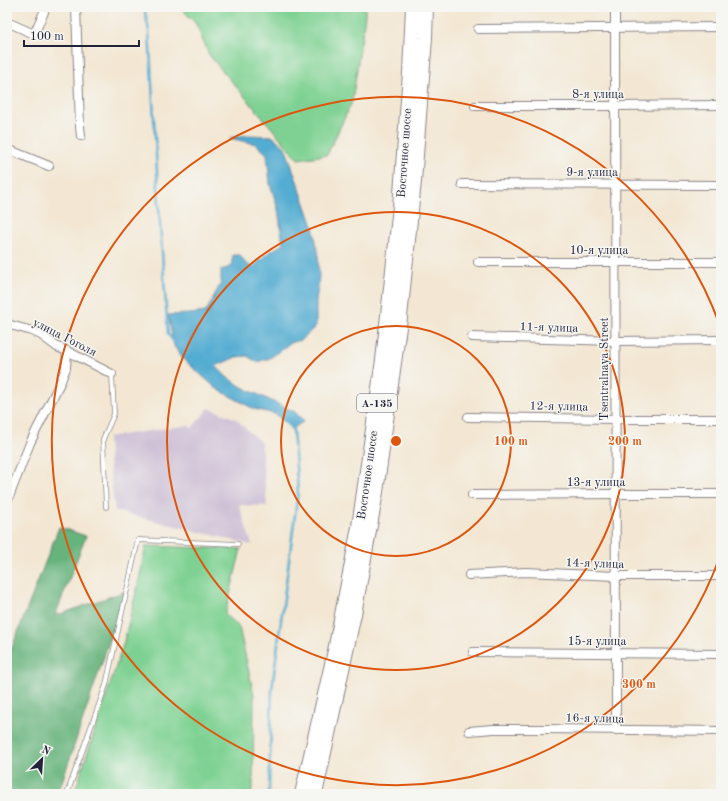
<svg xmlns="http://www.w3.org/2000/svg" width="728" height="801" font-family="'Old Standard TT',serif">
	<rect width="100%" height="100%" fill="#f6f6f2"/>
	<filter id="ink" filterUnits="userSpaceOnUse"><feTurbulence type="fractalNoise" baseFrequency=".025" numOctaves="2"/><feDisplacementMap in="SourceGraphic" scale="8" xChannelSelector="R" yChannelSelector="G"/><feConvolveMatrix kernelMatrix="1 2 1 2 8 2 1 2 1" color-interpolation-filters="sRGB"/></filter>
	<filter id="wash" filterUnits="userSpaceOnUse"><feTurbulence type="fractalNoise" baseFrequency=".012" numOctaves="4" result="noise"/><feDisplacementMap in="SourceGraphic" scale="16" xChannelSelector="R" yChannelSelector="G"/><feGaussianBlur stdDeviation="0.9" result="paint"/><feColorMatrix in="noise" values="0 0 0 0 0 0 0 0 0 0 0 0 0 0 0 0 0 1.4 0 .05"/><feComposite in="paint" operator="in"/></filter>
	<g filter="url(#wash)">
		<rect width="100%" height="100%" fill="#f3e7d3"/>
		<path fill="#ccbed4" d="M209,408L236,419L261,443L267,506L239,505L252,545L115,511L110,473L108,437L189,425L191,429Z"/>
		<g fill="#7ed192" stroke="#507a66">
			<path d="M180,7H365V16L352,102L327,155L298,159L209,55L196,24Z"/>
			<path d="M146,546L241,549L225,615L239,627L254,695L253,786L251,794H74L123,645L138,584Z"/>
		</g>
		<path fill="#66b37c" stroke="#446a5c" d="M59,527L86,536L55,616L126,591L58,794H7V660Z"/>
		<path fill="#53acd1" stroke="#3a6786" d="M246,135L272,136L285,147L313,226L318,252L319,277L316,302V326L301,340L290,343L270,358L257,362L247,356L236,357L216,366L228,378L242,387L295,412L304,421L292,429L275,414L254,409L217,389L182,358L174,346L168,315L189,314L206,312L221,283V270L231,267L233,255H240L246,264L253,267L265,255L283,244L278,209L270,184L267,154L256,144L229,138Z"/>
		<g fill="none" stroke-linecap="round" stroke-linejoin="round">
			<g stroke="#53acd1" stroke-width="2.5">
				<path d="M144,7L149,31L160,224L168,334L174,342"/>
				<path d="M269,794V790L272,689L298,492L293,430L286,423"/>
			</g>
		</g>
	</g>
	<g filter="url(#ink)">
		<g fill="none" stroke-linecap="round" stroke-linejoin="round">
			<defs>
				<g id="lane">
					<path d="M106,507L103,439L114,414L112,374"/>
					<path d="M67,794L106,685L138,540L238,544"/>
				</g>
				<g id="street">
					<path d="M76,7L80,127L81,136"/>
					<path d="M615,7L616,730"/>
					<path d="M7,22L34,34L44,12L45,7"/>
					<path d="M478,29L721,27"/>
					<path d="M475,106H615L721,105"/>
					<path d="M7,149L49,166"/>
					<path d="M462,184L721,185"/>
					<path d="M478,262H721"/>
					<path d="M7,324L32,331L41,335L57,347L67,351L112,374"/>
					<path d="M472,337L616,341L721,340"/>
					<path d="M468,417L616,419H721"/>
					<path d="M472,495L615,494H721"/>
					<path d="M7,502L30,443L61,381L66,368L67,351"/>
					<path d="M469,575L525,572L616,576H721"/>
					<path d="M473,652L721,654"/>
					<path d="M469,731L493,729H543L721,731"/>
				</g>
				<g id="highway">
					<path d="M302,794L335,651L359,527L383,360L400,207L410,73L413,7"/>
					<path d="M315,794L354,614L376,492L399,327L414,181L425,38L426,7"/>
				</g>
			</defs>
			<use href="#lane" stroke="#8a8487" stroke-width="5.5"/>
			<use href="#street" stroke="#8a8487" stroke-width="10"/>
			<use href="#highway" stroke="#8a8487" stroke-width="16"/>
			<use href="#lane" stroke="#fff" stroke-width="4"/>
			<use href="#street" stroke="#fff" stroke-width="8"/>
			<use href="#highway" stroke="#fff" stroke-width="14"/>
		</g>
	</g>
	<g fill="none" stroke="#de560e" stroke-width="2">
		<circle cx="396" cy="441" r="115"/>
		<circle cx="396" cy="441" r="229"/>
		<path d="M720 556A344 344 0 1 1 720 326"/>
	</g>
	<g text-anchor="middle" stroke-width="3" stroke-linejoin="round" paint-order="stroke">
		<rect fill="#f6f6f2" stroke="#626272" stroke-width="1" x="357" y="394" width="40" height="18" rx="3"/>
		<g font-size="11" font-weight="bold" fill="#22223b">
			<text x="377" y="407">А-135</text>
		</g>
		<g font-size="12" fill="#22223b" stroke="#f6f6f2">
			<text x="598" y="98">8-я улица</text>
			<text transform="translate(404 153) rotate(-86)" y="4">Восточное шоссе</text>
			<text x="592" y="176">9-я улица</text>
			<text x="599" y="254">10-я улица</text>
			<text transform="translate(549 327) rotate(2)" y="4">11-я улица</text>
			<text transform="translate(65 337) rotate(27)" y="4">улица Гоголя</text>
			<text transform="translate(604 369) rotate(-90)" y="4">Tsentralnaya Street</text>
			<text transform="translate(559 406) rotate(1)" y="4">12-я улица</text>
			<text transform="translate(367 475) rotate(-82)" y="4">Восточное шоссе</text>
			<text x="596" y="486">13-я улица</text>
			<text transform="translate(595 563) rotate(2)" y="4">14-я улица</text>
			<text x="597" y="645">15-я улица</text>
			<text transform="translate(595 718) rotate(1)" y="4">16-я улица</text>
		</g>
	</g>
	<circle cx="396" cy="441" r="6" fill="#de560e" stroke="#f6f6f2" stroke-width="2"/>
	<g font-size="12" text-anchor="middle" font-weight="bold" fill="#de560e" stroke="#f6f6f2" stroke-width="3" stroke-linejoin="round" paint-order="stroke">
		<text x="511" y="445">100 m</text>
		<text x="625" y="445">200 m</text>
		<text x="639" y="688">300 m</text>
	</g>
	<rect width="728" height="801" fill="none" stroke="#f6f6f2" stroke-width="24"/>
	<g transform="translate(42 759) rotate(25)" stroke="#f6f6f2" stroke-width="3" paint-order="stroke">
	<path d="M0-3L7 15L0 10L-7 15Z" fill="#22223b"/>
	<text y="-6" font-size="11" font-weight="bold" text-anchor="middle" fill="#22223b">N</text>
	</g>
	<path d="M24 40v6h115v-6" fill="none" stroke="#22223b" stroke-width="2"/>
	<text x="30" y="40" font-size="12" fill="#22223b" stroke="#f6f6f2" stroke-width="3" paint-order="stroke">100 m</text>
</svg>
